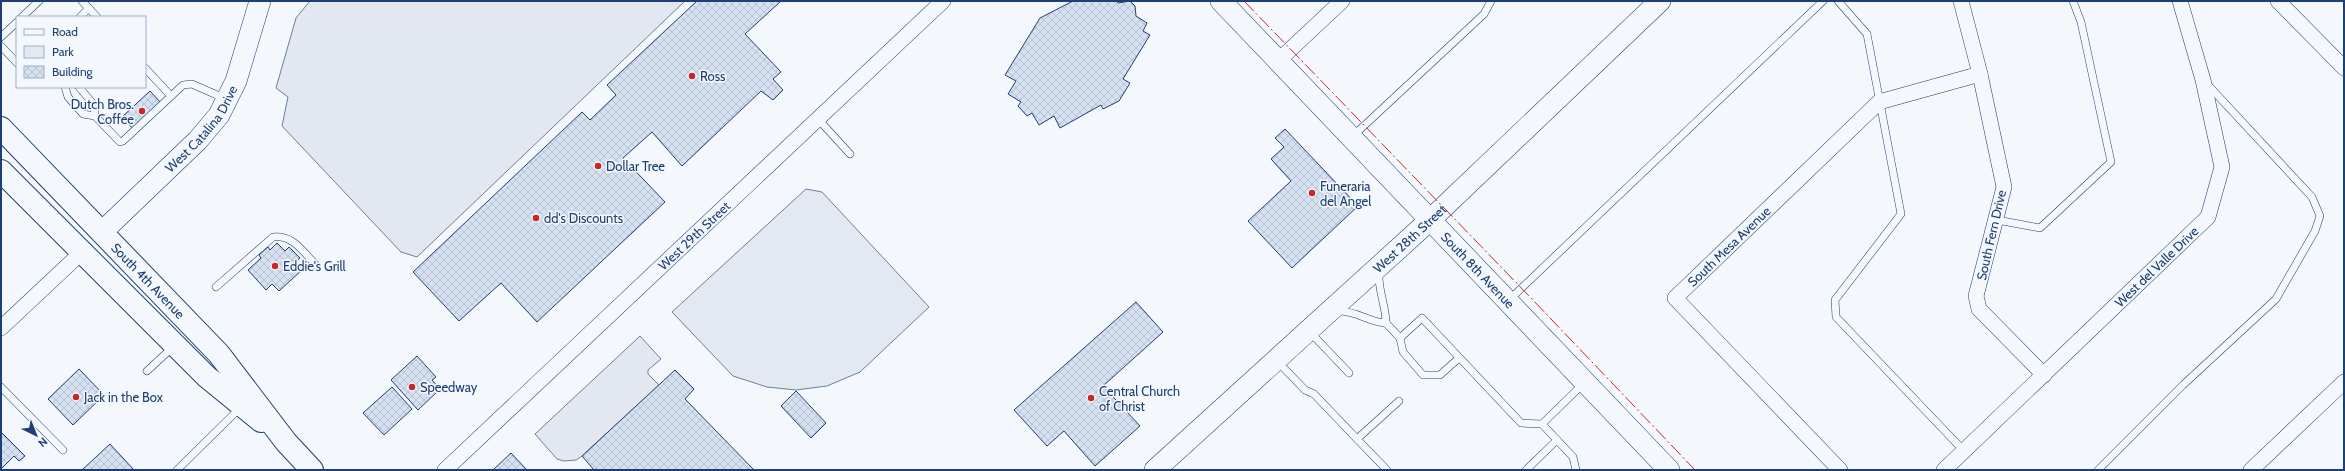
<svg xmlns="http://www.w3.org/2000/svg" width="2345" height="471" font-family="Cabin,sans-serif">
	<defs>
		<pattern id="building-cross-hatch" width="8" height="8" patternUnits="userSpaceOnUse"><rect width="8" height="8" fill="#d5e0f0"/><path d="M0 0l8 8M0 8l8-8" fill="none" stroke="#b6c1d1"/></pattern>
	</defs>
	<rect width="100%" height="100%" fill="#f4f7fb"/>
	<path fill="#e3e9f0" stroke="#687fa3" d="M806,189L822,192L929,307L860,372L827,386L796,390L767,387L733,376L672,312Z"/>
	<g fill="#e3e8f0" stroke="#687fa3">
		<path d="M310,1H685L417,257L401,252L282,126L288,97L276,88L296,18Z"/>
		<path d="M640,336L661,359L648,370V374L659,385L582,456L576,460L564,461L557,459L535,434Z"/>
	</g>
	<g fill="url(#building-cross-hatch)" stroke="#1d3f73">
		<path d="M697,1H781L745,34L781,72L773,79L783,90L773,100L761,91L682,166L652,132L623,158L665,202L537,322L501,283L459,321L413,272L582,112L590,120L616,95L607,85Z"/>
		<path d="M1073,1H1117L1118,3L1130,1L1135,6L1136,16L1147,23L1143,31L1150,35L1123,79L1130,83L1119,101L1103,109L1101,105L1060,128L1054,116L1039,125L1032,113L1027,116L1018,106L1021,102L1008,94L1016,81L1005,75L1040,18Z"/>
		<path d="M150,91L162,104L134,130L122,117Z"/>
		<path d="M1285,129L1358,206L1292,268L1248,221L1291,181L1271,159L1284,147L1275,138Z"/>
		<path d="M277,243L285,251L289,247L300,258L295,262L302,270L279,291L272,284L266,290L248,270L261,258L259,255L268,247L270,250Z"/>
		<path d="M1136,302L1163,332L1103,386L1140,426L1095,466L1064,431L1047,446L1014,410Z"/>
		<path d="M417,356L436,377L432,380L440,389L418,410L391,380Z"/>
		<path d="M79,369L104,395L73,425L48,399Z"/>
		<path d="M675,370L694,389L685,399L754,470H594L582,456Z"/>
		<path d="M392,387L412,409L384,435L363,413Z"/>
		<path d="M796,391L826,423L811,438L781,406Z"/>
		<path d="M1,432L25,456L19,461L14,456L1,469Z"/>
		<path d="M110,444L134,470H82Z"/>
		<path d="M511,453L527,470H493Z"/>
	</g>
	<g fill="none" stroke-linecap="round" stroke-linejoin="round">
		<defs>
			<g id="lane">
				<path d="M82,1L97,17"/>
				<path d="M1838,1L1867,34L1901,214L1835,300L1836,317L1964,451"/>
				<path d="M22,17L39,1"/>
				<path d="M80,17L89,8"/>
				<path d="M1,37L17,22"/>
				<path d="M1,46L17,63"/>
				<path d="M145,68L171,96"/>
				<path d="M65,87L68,97L83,114L95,116"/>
				<path d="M79,87L94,105L95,116L120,142L123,141L183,85L192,84L226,99"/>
				<path d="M818,119L850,154"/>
				<path d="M1353,136L1484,14L1491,1"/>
				<path d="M1997,220L2040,228L2111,162L2081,22L2073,1"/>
				<path d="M216,287L273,237C294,235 302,251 316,265"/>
				<path d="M1509,300L1823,1"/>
				<path d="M1337,311C1359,311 1367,322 1386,323C1386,306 1378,291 1379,273"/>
				<path d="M1386,323L1400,338"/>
				<path d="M1309,331L1349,373"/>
				<path d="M1459,358L1440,375H1423L1403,352L1400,338L1422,318L1521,423L1542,424"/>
				<path d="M1278,362L1305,390L1314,394L1357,439"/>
				<path d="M147,371L173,347"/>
				<path d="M1,387L63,450"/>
				<path d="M177,470L241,407"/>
				<path d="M1387,470L1357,439L1399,401"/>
				<path d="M1526,470L1557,440"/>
				<path d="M1576,470L1573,457L1542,424L1583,384"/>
				<path d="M2098,470L2183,385L2276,299L2315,231L2320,216L2312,197L2207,84"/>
			</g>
			<g id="street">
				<path d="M1961,1L1980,74L2004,187L1976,296L1979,309L2044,375"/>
				<path d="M2278,1L2344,68"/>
				<path d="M1278,61L1342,1"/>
				<path d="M1,328L81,253"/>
				<path id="s1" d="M445,470L943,1"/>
				<path id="s2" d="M1840,470L1675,298L1879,102L1980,74"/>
				<path id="s3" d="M1944,470L2208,217L2222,167L2203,80L2180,1"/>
				<path d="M2251,470L2344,382"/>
			</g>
			<g id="secondary">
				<path id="s4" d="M1221,1L1669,470"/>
				<path id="s5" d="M102,232L198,140L219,115L236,81L260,1"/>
				<path id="s6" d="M1155,470L1430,220L1660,1"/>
			</g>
			<g id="primary">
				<path id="s7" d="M1,128L219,354L286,442L312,470"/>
				<path d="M1,171L207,377L261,421"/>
			</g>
		</defs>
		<use href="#lane" stroke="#1d3f73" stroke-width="8"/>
		<use href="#street" stroke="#1d3f73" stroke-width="16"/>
		<use href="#secondary" stroke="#1d3f73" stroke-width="22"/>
		<use href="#primary" stroke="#1d3f73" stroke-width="24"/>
		<use href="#lane" stroke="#f4f7fb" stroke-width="7"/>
		<use href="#street" stroke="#f4f7fb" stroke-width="15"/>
		<use href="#secondary" stroke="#f4f7fb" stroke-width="21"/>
		<use href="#primary" stroke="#f4f7fb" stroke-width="22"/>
		<path stroke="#c62828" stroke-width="1" stroke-dasharray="14 3 2 3" stroke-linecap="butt" d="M1244,1L1531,298L1695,470"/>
	</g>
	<g fill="#c62828" stroke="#f4f7fb" stroke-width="1.5">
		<circle cx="692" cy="76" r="4"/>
		<circle cx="142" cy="111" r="4"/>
		<circle cx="598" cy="166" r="4"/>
		<circle cx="1312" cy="193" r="4"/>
		<circle cx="536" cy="218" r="4"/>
		<circle cx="275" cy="266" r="4"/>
		<circle cx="412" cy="387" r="4"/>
		<circle cx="76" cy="397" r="4"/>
		<circle cx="1091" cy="398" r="4"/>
	</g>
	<g text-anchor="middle" stroke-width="3" stroke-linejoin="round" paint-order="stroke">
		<g font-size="13" fill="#1d3f73" stroke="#f4f7fb" text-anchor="start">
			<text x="700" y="81">Ross</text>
			<text x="134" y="109" text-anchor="end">Dutch Bros.<tspan x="134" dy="15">Coffee</tspan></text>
			<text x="606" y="171">Dollar Tree</text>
			<text x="1320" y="191">Funeraria<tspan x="1320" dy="15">del Angel</tspan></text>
			<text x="544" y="223">dd's Discounts</text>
			<text x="283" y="271">Eddie's Grill</text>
			<text x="420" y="392">Speedway</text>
			<text x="1099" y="396">Central Church<tspan x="1099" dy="15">of Christ</tspan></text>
			<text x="84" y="402">Jack in the Box</text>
		</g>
		<g font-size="13" fill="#1d3f73" stroke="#f4f7fb">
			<text dy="5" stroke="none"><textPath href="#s5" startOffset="144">West Catalina Drive</textPath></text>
			<text transform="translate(1991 235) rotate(-77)" y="5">South Fern Drive</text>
			<text dy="5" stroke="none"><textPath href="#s1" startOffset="342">West 29th Street</textPath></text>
			<text dy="5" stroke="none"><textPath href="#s6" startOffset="344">West 28th Street</textPath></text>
			<text dy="5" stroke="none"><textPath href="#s2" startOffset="313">South Mesa Avenue</textPath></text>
			<text dy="5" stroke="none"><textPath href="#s3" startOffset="294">West del Valle Drive</textPath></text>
			<text dy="5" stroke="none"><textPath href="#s4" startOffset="372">South 8th Avenue</textPath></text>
			<text dy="5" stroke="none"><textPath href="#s7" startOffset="212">South 4th Avenue</textPath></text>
		</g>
	</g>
	<rect width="2345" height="471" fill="none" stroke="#1d3f73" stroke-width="4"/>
	<rect x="16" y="16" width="130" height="72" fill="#f4f7fb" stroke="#9eadc5"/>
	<rect x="24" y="29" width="20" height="6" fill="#f4f7fb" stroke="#9eadc5"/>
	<text x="52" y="36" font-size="12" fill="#1d3f73">Road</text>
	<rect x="24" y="46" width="20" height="12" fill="#e3e9f0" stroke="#9eadc5"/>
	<text x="52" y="56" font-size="12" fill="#1d3f73">Park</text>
	<rect x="24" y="66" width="20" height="12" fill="url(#building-cross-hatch)" stroke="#9eadc5"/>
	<text x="52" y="76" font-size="12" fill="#1d3f73">Building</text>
	<g transform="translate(36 435) rotate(137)" stroke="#f4f7fb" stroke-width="3" paint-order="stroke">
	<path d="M0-3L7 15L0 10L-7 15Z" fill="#1d3f73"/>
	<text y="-6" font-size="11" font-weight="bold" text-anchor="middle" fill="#1d3f73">N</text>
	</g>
</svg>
